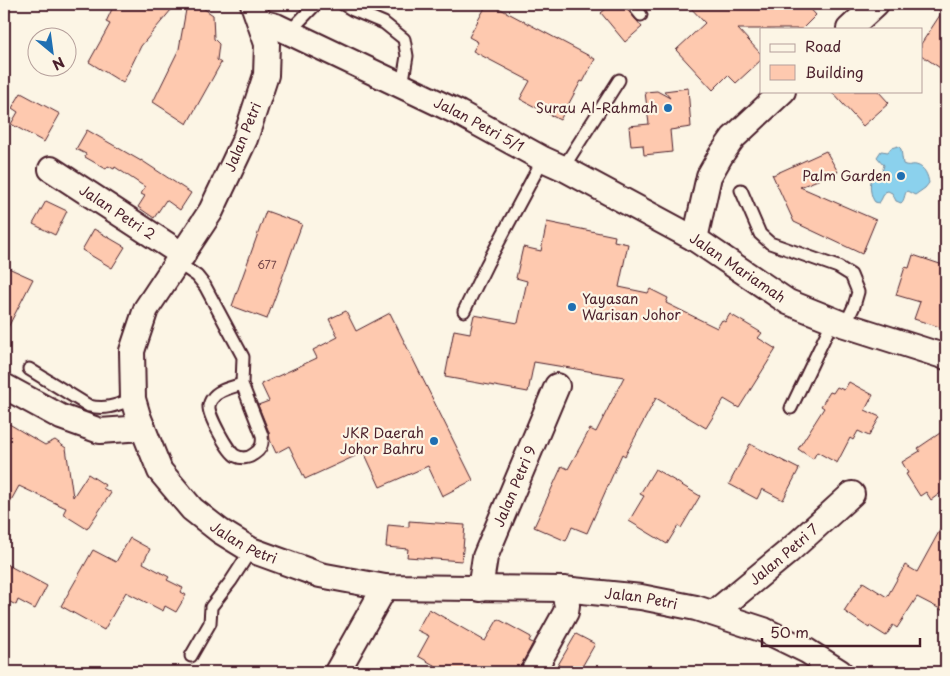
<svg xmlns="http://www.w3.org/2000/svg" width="950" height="676" font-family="'Playpen Sans',sans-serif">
	<rect width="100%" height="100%" fill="#fcf5e5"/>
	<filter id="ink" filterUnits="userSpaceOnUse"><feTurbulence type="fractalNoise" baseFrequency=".02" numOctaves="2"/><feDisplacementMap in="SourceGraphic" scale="10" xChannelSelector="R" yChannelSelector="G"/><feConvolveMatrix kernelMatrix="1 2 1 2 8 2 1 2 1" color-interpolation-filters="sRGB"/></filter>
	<g filter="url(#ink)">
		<path fill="#8bd1ed" stroke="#718a9f" d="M898,146L901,149L903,164C909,167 911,164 916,165C925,167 928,176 929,183L925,188L915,195L907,191C904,194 905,200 901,203L896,201L892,193L888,191L885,192L881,200L879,203L875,202C871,198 868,182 873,177C878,171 882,175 884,165L877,157L881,151L888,152L891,148Z"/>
		<g fill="#fec9af" stroke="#4a1f2b">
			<path d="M120,4H176L141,46L123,83L89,62L110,24L106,22L112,9Z"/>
			<path d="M187,4H197L213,15L214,39L219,44L217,60L221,63L187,124L153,102L179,49Z"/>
			<path d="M487,4H491L595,59L583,82L581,81L560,120L520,99L530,81L473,51L478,42L469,37Z"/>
			<path d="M612,4H623L642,27L625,42L601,13Z"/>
			<path d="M687,4H806L816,15L802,29H738L761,54V60L736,83L728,75L713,90L676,50L705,23Z"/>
			<path d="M946,6V72L921,55V44Z"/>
			<path d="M688,88L691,127L670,130L672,152L644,155L643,145L631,146L629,126L649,124L645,92L657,91L670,98L664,91Z"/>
			<path d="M831,91H878L889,103L863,126Z"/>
			<path d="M21,93L60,114L44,142L11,124L18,112L12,108Z"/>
			<path d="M87,130L141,161V160L191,193L180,210L166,200L154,218L138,207L145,196L141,194L145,187L115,167L114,169L108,166L106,169L85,157L86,154L76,149Z"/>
			<path d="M826,151L838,172L800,187L876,220L862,254L794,222L772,174L773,175Z"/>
			<path d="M46,201L67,211L55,235L33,224Z"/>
			<path d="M266,211L302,224L267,319L232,306Z"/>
			<path d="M547,222L615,236L614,241L628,244L619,287L648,293L650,289L668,298L666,303L717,328L722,320L725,322L730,314L762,333L758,338L776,349L739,408L724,399L706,428L656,398L625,456L622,454L587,533L572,527L566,541L534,527L562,466L568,469L590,429L596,432L624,377L534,362L528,392L445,377L454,330L470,333L474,315L518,323L527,281L516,278L523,247L541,251Z"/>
			<path d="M94,229L125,247L112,268L82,250Z"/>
			<path d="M913,255L946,266V329L914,319L920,302L896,295L905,267L909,268Z"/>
			<path d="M4,266L33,279L4,335Z"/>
			<path d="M346,311L356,331L390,313L473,480L442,496L428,466L380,487L364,452L305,479L289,446L276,453L270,440L269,432L258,405L269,401L261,384L317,358L313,350L338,337L329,319Z"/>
			<path d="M849,382L873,395L865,410L880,417L869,436L858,431L853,440L850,438L837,463L817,452L813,459L798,449L824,408L821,406L830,392L833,393L837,387L844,390Z"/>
			<path d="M4,421L45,445L55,440L66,448L73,497L88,474L105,485L103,488L111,493L87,529L63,514L66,508L19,486L4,513Z"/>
			<path d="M946,429V489L931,500L926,492L920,496L906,474L908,473L902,462L920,451L918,448Z"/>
			<path d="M750,444L799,469L783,500L762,489L757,499L729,484Z"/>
			<path d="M655,469L700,496L681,528L678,526L667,544L629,521L644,496L640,494Z"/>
			<path d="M946,519V612L917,597L897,628L893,625L886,636L870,626L869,628L844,611L863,582L887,597L905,565L917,572Z"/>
			<path d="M409,521L465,525L462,561L407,557L408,549L386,547L388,525L409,527Z"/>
			<path d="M130,538L150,549L143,563L169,577L167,580L183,588L181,592L186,595L176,612L165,606L163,611L126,592L104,630L61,606L93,550L116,562Z"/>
			<path d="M4,563L47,586L35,609L18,600L16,605L4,599Z"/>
			<path d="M429,609L485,641L498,619L531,637L529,641L533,643L521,665L519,672H446L418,656L429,636L417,630Z"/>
			<path d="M576,634L595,644L579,672H571L558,665Z"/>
		</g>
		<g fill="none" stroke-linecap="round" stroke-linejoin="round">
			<defs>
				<g id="lane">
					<path d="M343,4L353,10L384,23L404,39L407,56L402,86"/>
					<path d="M632,4L641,15"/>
					<path d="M289,32L316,4"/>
					<path d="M563,168L619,80"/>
					<path d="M741,190L760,234L770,243L838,267L851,275L858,292L854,306L845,325"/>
					<path d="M178,263L197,276L205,286L243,357L242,384L262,435C263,443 262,449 254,454C249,458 242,459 236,456C228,452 208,415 209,406C209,405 211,399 212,399C217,390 233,387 242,384"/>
					<path d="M464,311L487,264L543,159"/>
					<path d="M29,369L89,406C107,410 117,405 133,399"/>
					<path d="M791,408L833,320"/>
					<path d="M191,656L210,623L211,607L231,581L251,550"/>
				</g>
				<g id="street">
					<path id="s1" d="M253,4L267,44L266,75L245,139L211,211L146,309L132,351L133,399L138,416L160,471L192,509L220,531L251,550L320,575L385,587L563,589L641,597L696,608L764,630L807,651L840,672"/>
					<path id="s2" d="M260,22L276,26L459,113L543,159L563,168L695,239L788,302L845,325L946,357"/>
					<path d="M849,29L876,4"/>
					<path id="s3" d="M51,169L183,255"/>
					<path d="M695,239L709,176L721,155L733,138L783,91"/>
					<path d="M4,386L61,417L100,431L143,428"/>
					<path id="s4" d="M480,589L485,557L557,386"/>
					<path id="s5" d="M714,613L788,552L852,494"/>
					<path d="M337,672L385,587"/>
					<path d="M533,672L566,612L567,605L563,589"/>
				</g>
			</defs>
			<use href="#lane" stroke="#4a1f2b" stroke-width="15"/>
			<use href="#street" stroke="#4a1f2b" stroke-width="28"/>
			<use href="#lane" stroke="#fcf5e5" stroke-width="11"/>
			<use href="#street" stroke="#fcf5e5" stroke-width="24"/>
		</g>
	</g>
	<g fill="#1f6fb2" stroke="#fcf5e5" stroke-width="2">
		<circle cx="668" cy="108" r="5"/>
		<circle cx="901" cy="176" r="5"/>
		<circle cx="572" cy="307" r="5"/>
		<circle cx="434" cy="441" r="5"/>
	</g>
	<g text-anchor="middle" stroke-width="4.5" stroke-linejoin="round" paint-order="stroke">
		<g font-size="11" fill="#774a4c">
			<text x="267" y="269">677</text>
		</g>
		<g font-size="14" fill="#4a1f2b" stroke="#fcf5e5" text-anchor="end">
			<text x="658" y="113">Surau Al-Rahmah</text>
			<text x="891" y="181">Palm Garden</text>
			<text x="582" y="304" text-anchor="start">Yayasan<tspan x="582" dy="16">Warisan Johor</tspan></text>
			<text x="424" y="438">JKR Daerah<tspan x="424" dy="16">Johor Bahru</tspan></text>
		</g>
		<g font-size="14" fill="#4a1f2b" stroke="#fcf5e5">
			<text dy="5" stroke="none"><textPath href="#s2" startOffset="242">Jalan Petri 5/1</textPath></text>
			<text transform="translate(243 137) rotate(-68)" y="5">Jalan Petri</text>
			<text dy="5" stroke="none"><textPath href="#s3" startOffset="79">Jalan Petri 2</textPath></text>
			<text dy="5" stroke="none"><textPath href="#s2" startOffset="538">Jalan Mariamah</textPath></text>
			<text dy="5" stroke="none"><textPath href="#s4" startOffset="109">Jalan Petri 9</textPath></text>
			<text dy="5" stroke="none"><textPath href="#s1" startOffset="619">Jalan Petri</textPath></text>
			<text dy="5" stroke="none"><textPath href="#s5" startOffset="91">Jalan Petri 7</textPath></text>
			<text dy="5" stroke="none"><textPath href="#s1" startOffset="1025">Jalan Petri</textPath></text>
		</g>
	</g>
	<rect width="950" height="676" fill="none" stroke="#fcf5e5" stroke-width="20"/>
	<rect x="10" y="10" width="930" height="656" fill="none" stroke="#4a1f2b" stroke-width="2" filter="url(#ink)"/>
	<rect x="760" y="28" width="162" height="65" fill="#fcf5e5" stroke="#b59f9b"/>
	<rect x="770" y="44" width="25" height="8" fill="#fcf5e5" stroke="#b59f9b"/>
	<text x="805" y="52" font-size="15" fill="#4a1f2b">Road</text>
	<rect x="770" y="65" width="25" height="15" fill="#fec9af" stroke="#b59f9b"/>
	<text x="805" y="78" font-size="15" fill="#4a1f2b">Building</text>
	<g transform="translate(52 52) rotate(151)"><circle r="24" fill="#fcf5e5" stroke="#b59f9b"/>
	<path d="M0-4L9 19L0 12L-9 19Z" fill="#1f6fb2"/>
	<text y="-8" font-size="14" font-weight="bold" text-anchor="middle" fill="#4a1f2b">N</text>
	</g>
	<path d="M762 638v8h158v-8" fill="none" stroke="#4a1f2b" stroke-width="2.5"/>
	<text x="770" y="638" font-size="15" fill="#4a1f2b" stroke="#fcf5e5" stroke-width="4" paint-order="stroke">50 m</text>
</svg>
